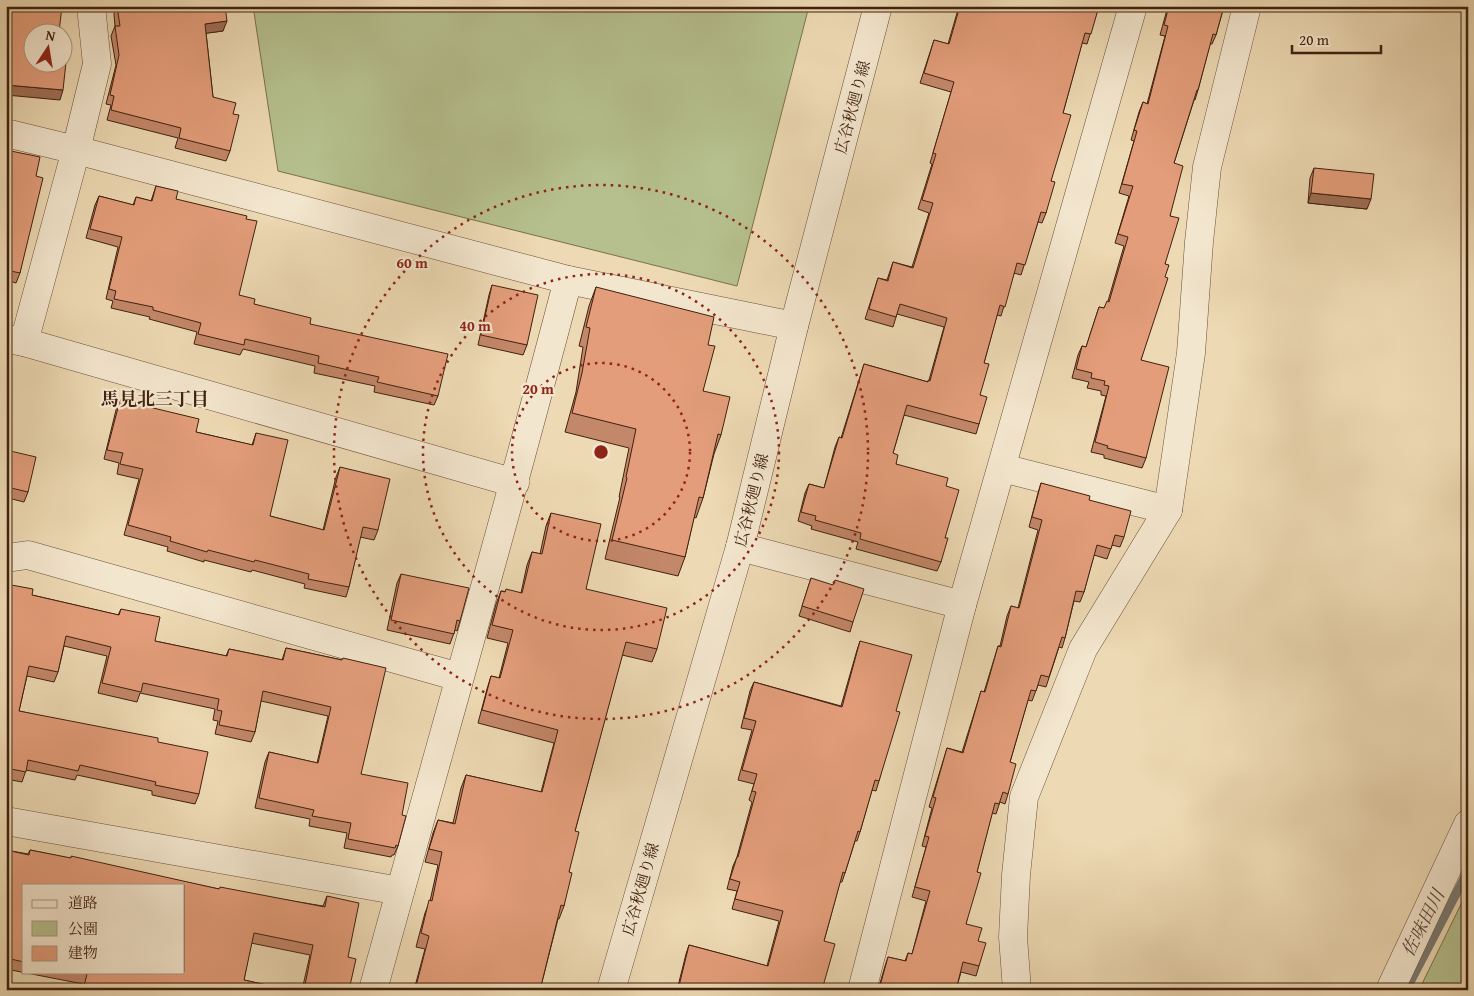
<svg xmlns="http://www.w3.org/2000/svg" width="1474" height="996" font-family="'Gentium Book Plus','Noto Serif JP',serif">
	<rect width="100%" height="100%" fill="#edd9b3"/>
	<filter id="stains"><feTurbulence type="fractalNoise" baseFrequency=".004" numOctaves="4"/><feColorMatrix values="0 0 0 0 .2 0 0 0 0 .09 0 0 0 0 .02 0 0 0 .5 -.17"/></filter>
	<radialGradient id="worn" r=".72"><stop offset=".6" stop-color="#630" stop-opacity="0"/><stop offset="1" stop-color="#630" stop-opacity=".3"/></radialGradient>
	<g fill="#b5c08e" stroke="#7a704e">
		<path d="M253,6H809L737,286L278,171Z"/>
		<path d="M1468,890V990H1419Z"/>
	</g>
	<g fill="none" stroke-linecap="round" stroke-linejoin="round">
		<path stroke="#787b74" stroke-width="9" d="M1406,990L1468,871"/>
		<defs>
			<g id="minor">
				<path d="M6,133L76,150L568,280L794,326"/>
				<path d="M6,339L24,342L515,483"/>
				<path d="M24,342L76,150L97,64L91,6"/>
				<path d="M1002,468L1168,510"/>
				<path d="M740,547L962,605"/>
				<path d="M6,558L28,555L459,677"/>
				<path d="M6,821L400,891"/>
				<path d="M373,990C438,753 506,518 568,280"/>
				<path d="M611,990L740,547L794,326L878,6"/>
				<path d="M862,990L962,605L1133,6"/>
				<path d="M1017,990L1013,937L1016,875L1024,797L1083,649L1168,510L1191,353L1199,242L1207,167L1247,6"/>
				<path d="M1390,990L1468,824"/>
			</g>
		</defs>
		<use href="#minor" stroke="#6b4f38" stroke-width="29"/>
		<use href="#minor" stroke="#f3e6ce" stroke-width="28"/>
	</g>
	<g fill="#c38769" stroke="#40210f" fill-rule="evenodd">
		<path d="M116,6H225L223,31L206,33L213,97L233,114L230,151L226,161L175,148L178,138L107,120L111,105L106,104L116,65L111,36L115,26L114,14Z"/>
		<path d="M959,6H1099L1087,44L1082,43L1063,113L1051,181L1046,213L1042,223L1038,222L1021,275L1014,273L1001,316L997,315L984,363L980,395L979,424L976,434L904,415L893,453L896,464L946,486L945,538L941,562L937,571L856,549L858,542L811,529L812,526L798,521L805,493L809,484L824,488L835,447L839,437L841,438L864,364L928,382L929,380L944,327L897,314L893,327L865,319L878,278L887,280L893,262L912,267L929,213L918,209L932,164L930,163L951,92L920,83L934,40L948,44Z"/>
		<path d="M1168,6H1224L1216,35L1212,44H1210L1198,90L1195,100H1194L1174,163L1170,216L1165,264L1141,360L1146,458L1142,468L1104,458V455L1091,452L1106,396L1101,395V391L1087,388L1089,382L1072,378L1078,355L1082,346L1086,347L1099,307L1104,308L1108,301L1124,246L1115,243L1129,196L1119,193L1134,141L1131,140L1139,112L1143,102L1147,104L1165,36L1160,35Z"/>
		<path d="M6,150L36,176L20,273L16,283L6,280Z"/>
		<path d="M1314,168L1367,209L1308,203L1310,178Z"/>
		<path d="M156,186L176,199L239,295L254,304L310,324L438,396L434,405L374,392L375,386L314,373L315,366L243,349L240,355L194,344L197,332L149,319L150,317L111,308L113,301L106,299L118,247L86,238L95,205L99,196L133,205L136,197L151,201Z"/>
		<path d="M492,285L527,345L523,355L478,345L489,295Z"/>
		<path d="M596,287L708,345L703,391L721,435L714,454L703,498L696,518L694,517L685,557L678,576L605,559L620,497H619L629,448L565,432L576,392L583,347L579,346L589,306Z"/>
		<path d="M120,400L196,432L252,445L256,433L270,516L323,530L336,477L340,467L378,530L374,540L360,537L349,587L346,597L304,588L305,584L252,570L251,572L204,560V562L167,551L168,547L124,535L139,479L117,474L119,463L104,459L116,410Z"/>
		<path d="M6,450L28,492L24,502L8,498L7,502H6Z"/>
		<path d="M1041,483L1089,500L1124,537L1120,547L1112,545L1107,559L1094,555L1084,592L1080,602L1074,601L1065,638L1062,648L1059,647L1046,687L1038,685L1032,701L1028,700L1010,762L1008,794L1005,804L1000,802L996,814L992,813L977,872L966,924L978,941L979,966L976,976L961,972L956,990H878L885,966L888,957L905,961L908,953L912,954L926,901L912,897L926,847L922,846L932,808L929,807L947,748L962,752L978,701L981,691L984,692L995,656L998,646H1000L1007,616L1011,606L1018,608L1038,530L1029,527L1038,493Z"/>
		<path d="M551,513L586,589L657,649L652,662L622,655L575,831L564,906L559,919H558L540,990H414L425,949L416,947L425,913L430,901L438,865L425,862L433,833L438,820L453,823L461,788L466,775L541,792L554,743L478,723L487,689L491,676L499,678L508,643L487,638L496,604L501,591L521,593L527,565L532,552L540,554L546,526Z"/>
		<path d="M401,574L460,621L457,631L455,630L450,644L387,630L397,583Z"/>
		<path d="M811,578L853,622L850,632L799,616Z"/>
		<path d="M6,584L32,595L118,615L121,609L155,641L226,656L229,649L282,660L286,648L342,660L361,774L402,815L398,846L394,855H392L391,857L344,848L347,833L309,826L310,819L255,808L265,762L269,752L317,763L328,716L261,701L255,732L251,742L215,734L218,721L213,720L215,709L140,693L137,702L98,693L107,656L64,646L58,672L54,682L27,676L19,711L158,742L199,794L195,804L152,795V791L77,775L75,780L26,770L22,782L6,779Z"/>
		<path d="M860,641L896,711L879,781L876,791L872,790L860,832L857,841H855L845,873L842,882H840L824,941L822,990H677L686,954L689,945L767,966L779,921L732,909L737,891L727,889L733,866L737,857L752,802L749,800L754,784L738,780L752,730L741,728L750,691L754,682L841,706L857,650Z"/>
		<path d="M6,850L28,854L30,850L219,889L323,906L327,896L348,957L349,990H302L310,955L251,943L244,980L289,990H82L83,984L6,969ZM24,885H184V972H24Z"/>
	</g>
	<g fill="#9f6e55" stroke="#40210f">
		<path d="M227,21L223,31L201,34L205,24Z"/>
		<path d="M6,85L63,90L60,100L6,95Z"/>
		<path d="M1311,193L1371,199L1367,209L1308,203Z"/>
	</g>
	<g fill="#e39d7a" stroke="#40210f">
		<path d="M6,6H62L59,32H32V62H62V53H67L63,90L6,85Z"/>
		<path d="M117,6H225L227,21L205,24L213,97L236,103L233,114L239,115L230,151L179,138L181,128L111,110L114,96L110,95L119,55L115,26H120Z"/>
		<path d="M960,6H1099L1091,34L1085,33L1063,113L1071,115L1051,181L1055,182L1046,213L1041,212L1025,265L1017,263L1005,307L1000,305L984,363L989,364L980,395L987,397L979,424L907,405L893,453L898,455L896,464L948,478L946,486L959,490L945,538H948L941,562L860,539L861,533L815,520L816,516L801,512L809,484L824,488L839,437L842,438L864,364L928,382V380L930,381L947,318L900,304L896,317L869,309L878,278L888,281L893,262L913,268L933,203L922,200L936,154L933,153L954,82L924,73L934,40L949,44Z"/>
		<path d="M1169,6H1224L1216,35L1213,34L1198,90H1197L1174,163L1183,166L1170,216L1179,218L1165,264L1169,265L1165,277L1168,278L1141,360L1169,367L1146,458L1107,448L1108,446L1095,442L1109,386L1104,385L1105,381L1091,378L1092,373L1076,369L1082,346L1086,347L1099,307L1104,308L1107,301L1109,302L1128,237L1118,234L1133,186L1122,184L1137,131L1134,130L1143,102L1148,104L1168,26L1164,25Z"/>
		<path d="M6,150L40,157L36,176L43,178L20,273L6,270Z"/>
		<path d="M1314,168L1374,174L1371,199L1311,193Z"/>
		<path d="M156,186L178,191L176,199L247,216L246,219L257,221L239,295L255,299L254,304L311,318L310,324L448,354L438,396L377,382L379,377L318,363L319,356L245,339L244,345L198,334L201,323L153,310V307L114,299L116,291L109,289L122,237L90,229L99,196L134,205L136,197L152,201Z"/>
		<path d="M492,285L538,295L527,345L481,335Z"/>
		<path d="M596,287L714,317L708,345L715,346L703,391L730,397L721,435L718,434L703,498L699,497L685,557L612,540L627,478L626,477L636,429L572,413L582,373L590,328L586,327Z"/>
		<path d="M120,400L199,419L196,432L253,445L256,433L288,440L270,516L324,530L340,467L390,479L378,530L363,527L349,587L308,579L309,574L255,560L254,562L208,550L207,552L170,541L171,537L128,525L143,469L120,464L123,453L107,450Z"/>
		<path d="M6,450L36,457L28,492L11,488V492L6,491Z"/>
		<path d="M1041,483L1090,496L1089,500L1131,511L1124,537L1115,535L1111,549L1097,545L1084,592L1076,591L1065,638L1062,637L1049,677L1041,675L1036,691L1031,690L1010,762L1016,764L1008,794L1003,792L999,804L995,803L977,872L981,873L966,924L982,928L978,941L986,943L979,966L963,962L956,990H885L886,987L880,986L888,957L906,961L908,953L912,954L930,891L915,887L929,837L925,836L936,798L933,797L947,748L963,753L981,691L985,692L998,646L1001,647L1011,606L1019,608L1042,520L1032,517Z"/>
		<path d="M551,513L601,524L586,589L667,608L657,649L626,642L575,831L579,832L569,872L572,873L564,906L561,905L540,990H415L429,936L421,933L429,900L432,901L442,852L429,849L438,820L455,824L466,775L542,792L558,730L482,710L491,676L500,678L513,630L492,625L501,591L505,592L506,589L522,593L532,552L542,554Z"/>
		<path d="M401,574L469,588L460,621L457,620L454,634L391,620Z"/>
		<path d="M811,578L833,585L835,580L864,589L853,622L802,606Z"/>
		<path d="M6,584L33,589L32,595L119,615L121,609L160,617L155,641L227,656L229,649L283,660L286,648L342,660L343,658L386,668L361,774L408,783L402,815L406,816L398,846L396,845L395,848L348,839L351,823L312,816L314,810L259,798L269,752L318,763L331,707L263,691L255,732L219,725L222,711L217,710L219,699L143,683L141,692L102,683L111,647L66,636L58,672L29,666L19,711L158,738V742L208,752L199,794L155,785L156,782L80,765L78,771L28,760L26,772L6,768Z"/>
		<path d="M860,641L912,655L896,711L900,712L879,781L875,780L860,832L858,831L845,873L843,872L824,941L835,944L822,990H678L689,945L768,966L783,911L735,899L740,882L730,879L737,857H738L756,792L752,791L757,774L742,770L756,721L744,718L754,682L842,707Z"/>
		<path d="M6,850L29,855L30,850L71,858V856L219,889L220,887L325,907L327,896L359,903L348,957L356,959L349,990H304L313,945L254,933L244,980L289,990H147L130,986V990H103L84,986L87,974L77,972H184V885H24V962L6,958Z"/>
	</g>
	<g fill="none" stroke="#8f2418" stroke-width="2.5" stroke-dasharray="2.5 5">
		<circle cx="601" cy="452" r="89"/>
		<circle cx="601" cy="452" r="178"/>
		<circle cx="601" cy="452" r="267"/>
	</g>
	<g text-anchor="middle" stroke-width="4.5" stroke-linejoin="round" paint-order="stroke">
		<g font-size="16" fill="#40210f" stroke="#f3e6ce">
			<text transform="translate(852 107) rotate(-75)" y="6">広谷秋廻り線</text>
			<text transform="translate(751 500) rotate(-76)" y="6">広谷秋廻り線</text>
			<text transform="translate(640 889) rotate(-74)" y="6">広谷秋廻り線</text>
		</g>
		<g font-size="18" font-weight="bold" fill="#40210f" stroke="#f3e6ce">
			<text x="155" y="405">馬見北三丁目</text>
		</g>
		<g font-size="18" font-style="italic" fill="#584639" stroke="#f3e6ce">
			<text transform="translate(1423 923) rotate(-63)" y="6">佐味田川</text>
		</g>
	</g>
	<circle cx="601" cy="452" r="8" fill="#8f2418" stroke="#f3e6ce" stroke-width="2.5"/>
	<g font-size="15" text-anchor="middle" font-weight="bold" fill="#8f2418" stroke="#f3e6ce" stroke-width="4.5" stroke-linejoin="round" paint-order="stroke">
		<text x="412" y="268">60 m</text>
		<text x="475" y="331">40 m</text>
		<text x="538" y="394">20 m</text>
	</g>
	<rect width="1474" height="996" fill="none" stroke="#edd9b3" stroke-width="25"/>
	<rect x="8" y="8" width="1459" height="981" fill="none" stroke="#40210f" stroke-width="2.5"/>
	<rect x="12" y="12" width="1449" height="971" fill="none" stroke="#40210f"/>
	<rect x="22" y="884" width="162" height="90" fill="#f3e6ce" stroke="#ab9782"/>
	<rect x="32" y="900" width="25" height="8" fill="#f3e6ce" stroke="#ab9782"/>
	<text x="68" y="908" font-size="15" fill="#40210f">道路</text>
	<rect x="32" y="921" width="25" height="15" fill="#b5c08e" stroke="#ab9782"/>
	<text x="68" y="934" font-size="15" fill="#40210f">公園</text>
	<rect x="32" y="946" width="25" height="15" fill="#e39d7a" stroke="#ab9782"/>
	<text x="68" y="958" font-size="15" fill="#40210f">建物</text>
	<g transform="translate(48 48) rotate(12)"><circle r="24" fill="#f3e6ce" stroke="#ab9782"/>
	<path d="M0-4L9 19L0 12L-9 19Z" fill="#8f2418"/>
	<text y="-8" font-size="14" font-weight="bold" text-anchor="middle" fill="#40210f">N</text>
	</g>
	<path d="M1292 45v8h89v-8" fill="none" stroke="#40210f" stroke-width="2.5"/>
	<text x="1299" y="45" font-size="15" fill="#40210f" stroke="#f3e6ce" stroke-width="4" paint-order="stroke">20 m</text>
	<rect width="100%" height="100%" filter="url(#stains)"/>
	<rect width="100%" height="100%" fill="url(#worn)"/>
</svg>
